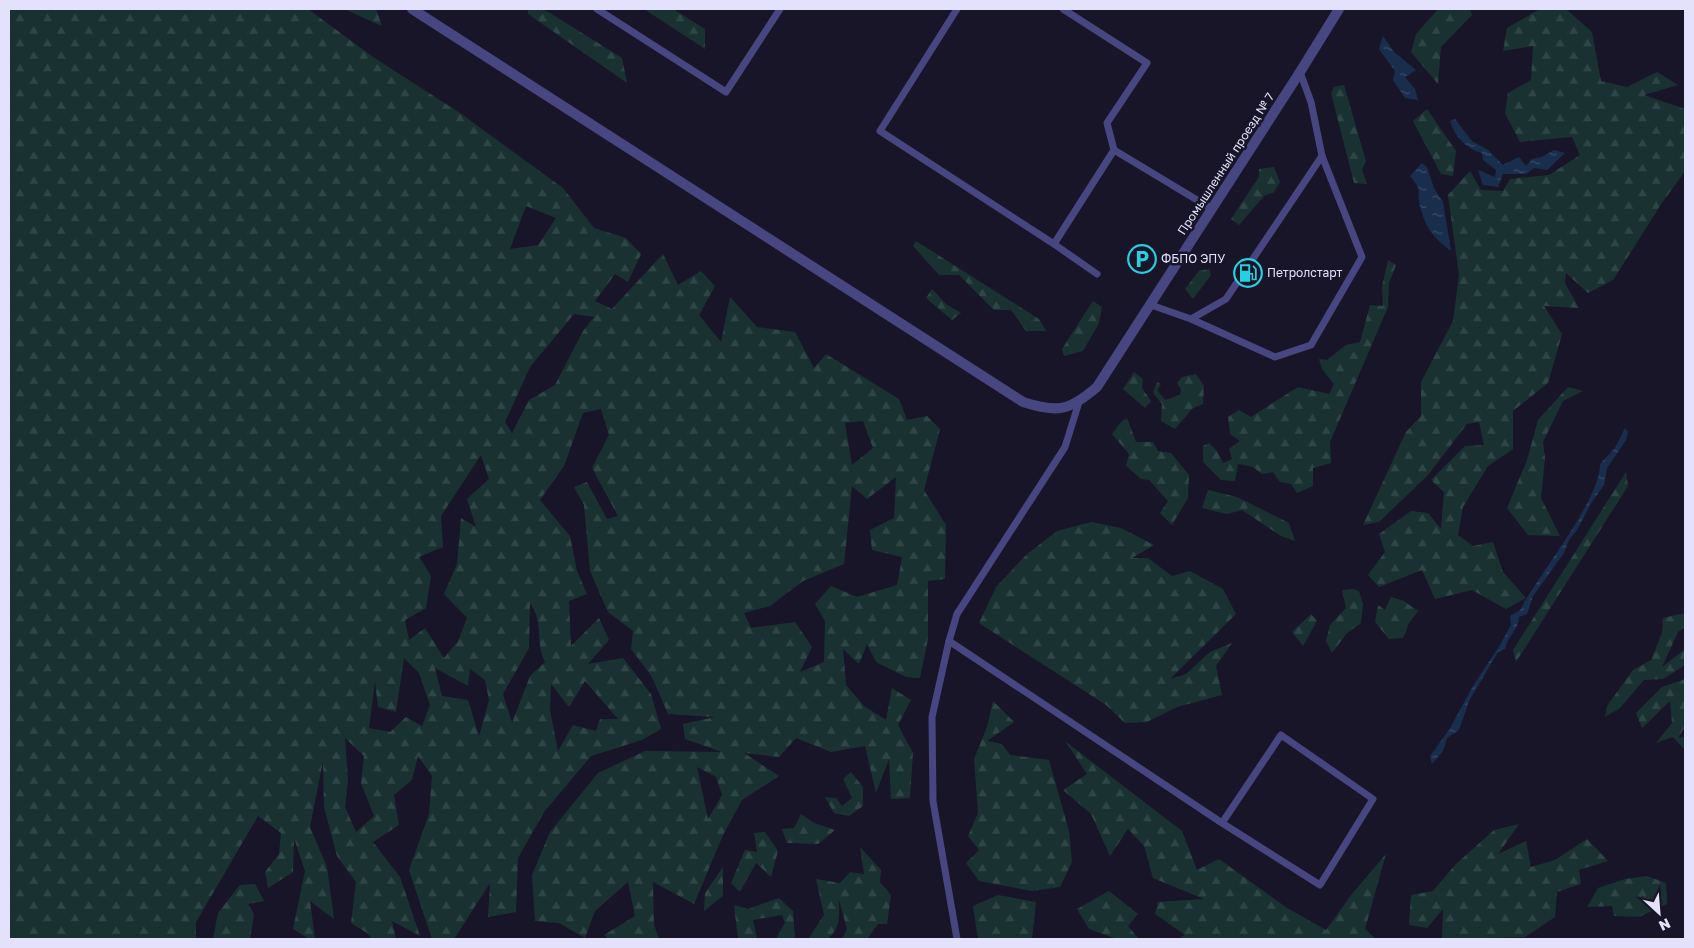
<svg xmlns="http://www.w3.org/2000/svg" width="1694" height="948" font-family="'Golos Text',sans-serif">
	<defs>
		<pattern id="forest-firs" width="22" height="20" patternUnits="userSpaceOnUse" patternTransform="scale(1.25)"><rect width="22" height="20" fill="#193231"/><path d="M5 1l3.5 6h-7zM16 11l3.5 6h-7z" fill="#2f4646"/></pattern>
		<pattern id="water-ripples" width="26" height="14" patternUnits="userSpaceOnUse" patternTransform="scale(1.25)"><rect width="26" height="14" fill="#192e4d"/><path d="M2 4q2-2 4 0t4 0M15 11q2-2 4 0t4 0" fill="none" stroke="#3a4c68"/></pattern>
	</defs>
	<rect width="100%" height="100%" fill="#181529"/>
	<g fill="url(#forest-firs)" fill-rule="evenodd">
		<path d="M9,9H308L373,57L460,113L563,188L594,228L626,238L641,254L628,282L615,274L595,301L612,309L663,254L678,285L701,271L715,286L699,315L721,342L730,297L757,327L795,332L814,368L826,354L899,399L907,420L927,416L940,429L924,490L946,525L945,579L928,581V639L920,678L906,677L876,662L867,644L859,664L843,649L846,685L864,706L886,720L892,688L911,700L898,725L913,753L910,798L891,799L889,759L876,793L865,746L831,752L796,738L779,757L744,753L779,776L742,800L723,835L694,904L653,882L654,925L659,939H609L604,935L635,916L628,882L595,911L585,938L559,923L535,921L532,875L550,832L598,773L645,751L722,752L685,739L683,724L715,717L668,714L652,677L631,649L633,631L608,612L590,571L584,505L574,487L587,482L607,519L618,516L592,468L609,435L601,409L583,413L564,466L540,500L570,536L577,571L587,594L569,601L571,646L599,618L609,640L588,664L623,658L651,694L661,729L642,740L591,756L544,812L518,858L516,912L488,917L490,883L454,939H432L409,870L429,814L432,776L418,756L412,780L394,795L399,825L373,842L400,877L420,936L392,921L396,939H372L367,933L351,923L356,882L337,856L324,807L323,761L310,827L327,867L334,919L310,901L315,939H309L293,929L305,871L294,838L293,872L268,888L265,872L279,854L281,833L258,816L196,922V939H9ZM526,206L556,218L538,245L510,249ZM574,314L594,317L583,331L555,385L529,400L512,433L505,422L530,367ZM863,421L873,448L852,465L845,423ZM481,455L489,479L467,499L476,527L461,518L457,564L444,594L467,618L458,641L444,658L425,628L409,640L405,620L426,608L431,576L419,557L443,547L441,516ZM896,477L894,518L870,530L872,550L902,557L897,585L857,597L831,586L815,604L825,621L824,662L800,672L812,647L795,622L751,628L744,613L770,606L803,581L844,564L852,486L867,499ZM530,603C545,625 534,639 545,662L530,676L512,723L503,694L529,648ZM404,658L419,673L430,705L422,726L406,717L390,732L369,728L375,682L378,707L396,712ZM435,668L468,686L470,669L485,680L489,700L479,736L468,700L442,696ZM585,681L618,719H600L596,731L573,725L558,751L550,710L551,684L569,707ZM345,738L364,756L361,783L374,816L356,832L345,807L348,780ZM697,767L716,777L722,795L708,819Z"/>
		<path d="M344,9H376L382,26Z"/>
		<path d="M528,9H541L550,13L622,58L627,83L528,14Z"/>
		<path d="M644,9H673L705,29V49Z"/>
		<path d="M1438,9H1470L1472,15L1441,47L1438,84L1411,52L1416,34Z"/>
		<path d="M1540,9H1566L1592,32L1601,81L1627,87L1657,72L1678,85L1644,95L1685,109V171L1662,203L1613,280L1588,293L1566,273L1565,283L1579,308L1544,306L1562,334L1548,383L1513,411V449L1488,466L1463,507L1458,535L1473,546L1493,542L1503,572L1526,598L1506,609L1472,590L1435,599L1422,570L1379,587L1368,575L1385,552L1379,534L1411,511L1428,513L1441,529L1444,492L1431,480L1465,446L1484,445L1479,422L1467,424L1428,475L1379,522L1363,525L1406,432L1421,416V382L1453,321L1459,275L1448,195L1470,171L1481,190L1503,191L1510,179L1549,175L1580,155L1572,137L1520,142L1505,113L1508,93L1531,80L1533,46L1503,51L1507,28Z"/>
		<path d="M1344,85L1366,161L1362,170L1367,184L1354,183L1331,93L1334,87Z"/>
		<path d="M1427,109L1456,151L1453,176L1441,174L1413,121Z"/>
		<path d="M1274,167L1280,182L1273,193L1265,195L1239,225L1231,219L1259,177V169Z"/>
		<path d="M916,241L1039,319L1046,331H1026L1011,310H994L959,275H939L913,246Z"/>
		<path d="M1388,260L1396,265L1389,283L1388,307L1330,442L1331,463L1313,468V486L1297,493L1291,484L1280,482L1273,472L1262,474L1253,467L1238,464L1235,481L1221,480L1203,462V446L1209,443L1217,451L1223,463L1232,459L1229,449L1240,441L1230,434L1228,417L1239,410L1251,417L1298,387L1329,394L1334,384L1322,369L1319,359L1327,360L1346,345L1360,342L1370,305L1383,306L1382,287Z"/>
		<path d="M1209,269L1211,275L1193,299L1185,289L1199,271Z"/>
		<path d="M932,289L946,304L961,313L952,320L926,298Z"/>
		<path d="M1093,301L1102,307L1099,323L1083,351L1064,356L1062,349Z"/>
		<path d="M1134,372L1143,379L1142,388L1151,401L1145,408L1123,389Z"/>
		<path d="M1196,374L1204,386L1203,404L1193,408L1175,429L1161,421L1162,404L1153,393L1157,382L1161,384L1157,390L1165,400L1180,395L1181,389L1177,383L1182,377Z"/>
		<path d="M1568,387L1583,391L1563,401L1543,442L1545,458L1541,498L1560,536L1528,535L1507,508L1527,460L1538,420Z"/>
		<path d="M1127,418L1136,442H1153L1158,451L1171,453L1189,475L1188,498L1172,525L1160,513L1168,501L1149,480L1141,479L1126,466L1129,454L1112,434L1120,423Z"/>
		<path d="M1626,472L1628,486L1516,662L1513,650Z"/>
		<path d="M1208,490L1237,497L1289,523L1295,541L1281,536L1242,510L1227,514L1202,508Z"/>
		<path d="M1091,522L1121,528L1154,545L1132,558H1148L1172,576L1190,571L1223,589L1236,614L1170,679L1186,674L1210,652L1232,643L1216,666L1222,695L1177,707L1147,722L1125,723L1106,705L979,623L996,587L1026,555L1057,531Z"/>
		<path d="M1353,589L1359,591L1363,604L1361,623L1347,633L1332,653L1326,641L1330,625L1346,608L1342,590Z"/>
		<path d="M1391,597L1404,601L1418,611L1409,623L1403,638L1389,639L1375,622L1378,605L1385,610Z"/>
		<path d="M1685,613V627L1678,632L1662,667L1685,649V665L1663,679L1644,680L1620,708L1605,717L1607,706L1633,670L1651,660L1662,633L1663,618Z"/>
		<path d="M1311,614L1317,621L1303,646L1292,632Z"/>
		<path d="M1685,679V727L1678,738L1685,737L1684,749L1673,737L1656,743L1672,723L1670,701L1642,728L1636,713L1662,687Z"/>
		<path d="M993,701L1014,722L987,741L1002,744L1010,755L1049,760L1069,831L1072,862L1060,887L1032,891L979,881L966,863L979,850L968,836L978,813L974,759L987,727Z"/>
		<path d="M1066,742L1182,831L1197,870L1219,859L1287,908L1326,930L1352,894L1386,854L1365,929L1376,939H1178L1185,935L1155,914L1158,902L1204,899L1153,878L1144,846L1128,829L1110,856L1091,814L1063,790L1087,774Z"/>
		<path d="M851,772L863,787V806L849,816L834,813L825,797L836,798L842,806L852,798L843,779Z"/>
		<path d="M801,814L814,823L835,830L818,844L787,843L782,829L794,828Z"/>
		<path d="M1519,824L1498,854L1526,841L1531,867L1555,860L1587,839L1608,861L1579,870L1581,884L1557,892L1555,917L1525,937L1442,939L1443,909L1427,928L1409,925L1411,895L1433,891L1455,865L1494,830Z"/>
		<path d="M765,832L778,851L771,877L756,863L740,892L731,883L745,850L757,852L754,833Z"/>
		<path d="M860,847L881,870L880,882L891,895L887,924H878L867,939H842L847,929L839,900C839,916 841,927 828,939H808L824,915L816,879L840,883L850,872L864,874Z"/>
		<path d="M723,867V896L704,911L705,893Z"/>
		<path d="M1647,876L1666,883L1667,904L1639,917L1614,916L1612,906L1587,907L1598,888L1625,879Z"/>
		<path d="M255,884L264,901L248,904L254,914L250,939H213L218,913L240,885Z"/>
		<path d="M1109,891L1138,914L1128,926L1139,939H1117L1089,929L1077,909Z"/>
		<path d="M998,895L1036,902L1032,939H978L973,906Z"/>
		<path d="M779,898L793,911L795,939H776L785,923L782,915L753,920L757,939H738L734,905L748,909Z"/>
	</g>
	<g fill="url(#water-ripples)">
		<path d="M1383,36L1394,52L1416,70L1405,77L1415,89L1418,100L1405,98L1393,80L1395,71L1379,49Z"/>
		<path d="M1455,119L1472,141L1488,150L1503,165L1519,157L1526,166L1532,159L1542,157L1554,150L1565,153L1547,170L1534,168L1526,174H1503L1498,187L1483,185L1478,170L1495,177L1496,170L1483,160L1482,153C1466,149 1455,137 1450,121Z"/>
		<path d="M1422,163L1427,167L1434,188L1443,202L1451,251C1433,237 1426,229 1420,206C1416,189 1424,193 1410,176Z"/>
		<path d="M1625,428L1628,432L1626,440L1607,468L1604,485L1592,502L1577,530L1569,540L1564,553L1533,596L1527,614L1519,617C1519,629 1507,637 1505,649L1498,652L1469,701L1459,730L1447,738L1443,751L1432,764L1430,756L1449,730L1473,686L1500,645L1511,625L1510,616L1520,610C1538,575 1601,499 1600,464L1615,448Z"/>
	</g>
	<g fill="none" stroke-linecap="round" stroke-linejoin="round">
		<g stroke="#484681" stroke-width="7">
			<path d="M597,9L726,92L780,9"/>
			<path d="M957,9L880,131L1054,244L1097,274"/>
			<path d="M1063,9L1147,63L1107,123L1114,150L1212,209"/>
			<path d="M1054,244L1114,150"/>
			<path d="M1151,305L1191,319L1226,299L1322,156L1311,102L1300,72"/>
			<path d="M1191,319L1275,357L1311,345L1362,257L1322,156"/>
			<path d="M1079,402L1065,447L957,614L949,641L1222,823L1320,885L1373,799L1281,735L1222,823"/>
			<path d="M949,641L932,717L933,801L957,939"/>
		</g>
		<path stroke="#484681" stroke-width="10" d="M412,9L1023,402C1058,413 1069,411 1097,387L1300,72L1339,9"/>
	</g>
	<defs>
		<symbol id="parking-ring" viewBox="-11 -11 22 22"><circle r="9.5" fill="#181529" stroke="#27d0e0" stroke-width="1.5"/><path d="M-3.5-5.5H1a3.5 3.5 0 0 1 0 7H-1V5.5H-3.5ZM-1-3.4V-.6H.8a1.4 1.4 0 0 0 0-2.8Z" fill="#27d0e0"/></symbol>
		<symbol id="fuel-ring" viewBox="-11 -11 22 22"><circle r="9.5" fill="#181529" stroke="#27d0e0" stroke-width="1.5"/><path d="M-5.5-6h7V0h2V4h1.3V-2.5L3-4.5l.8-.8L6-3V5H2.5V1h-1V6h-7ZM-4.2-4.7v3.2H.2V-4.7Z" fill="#27d0e0"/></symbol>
	</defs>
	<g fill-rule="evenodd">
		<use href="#parking-ring" x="1126" y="243" width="32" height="32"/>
		<use href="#fuel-ring" x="1232" y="257" width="32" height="32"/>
	</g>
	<g text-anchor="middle" stroke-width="5" stroke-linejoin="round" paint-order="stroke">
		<g font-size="12" fill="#e3e1fb" stroke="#181529">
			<text transform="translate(1226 164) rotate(-57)" y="4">Промышленный проезд № 7</text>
		</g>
		<g font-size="12" fill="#e3e1fb" stroke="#181529" text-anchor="start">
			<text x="1161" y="263">ФБПО ЭПУ</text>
			<text x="1267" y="277">Петролстарт</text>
		</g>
	</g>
	<rect width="1694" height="948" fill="none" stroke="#e3e1fb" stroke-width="20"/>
	<g transform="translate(1659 913) rotate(154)" stroke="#181529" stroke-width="4" paint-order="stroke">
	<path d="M0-4L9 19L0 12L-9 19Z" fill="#e3e1fb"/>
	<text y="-8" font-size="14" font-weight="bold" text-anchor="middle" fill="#e3e1fb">N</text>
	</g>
</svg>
